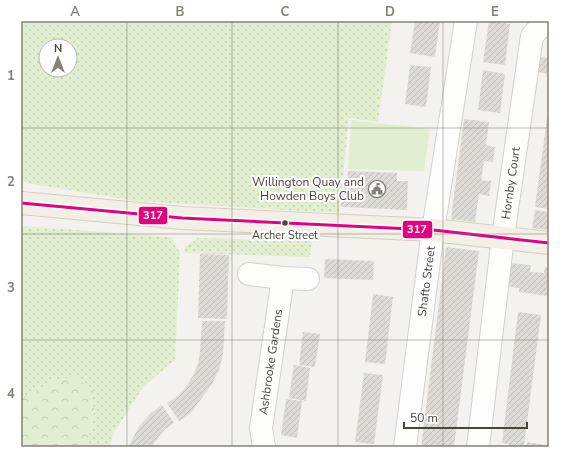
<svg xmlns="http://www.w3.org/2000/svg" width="570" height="468" font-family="'Nunito Sans',sans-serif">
	<defs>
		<pattern id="green-dots" width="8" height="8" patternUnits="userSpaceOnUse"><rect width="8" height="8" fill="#e1eecf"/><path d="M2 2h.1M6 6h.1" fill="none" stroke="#c3cdb2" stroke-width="1.8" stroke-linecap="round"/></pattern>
		<pattern id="forest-crowns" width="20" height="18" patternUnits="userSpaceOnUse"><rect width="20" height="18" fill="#e1eecf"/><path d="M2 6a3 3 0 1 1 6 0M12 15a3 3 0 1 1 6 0" fill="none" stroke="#c3cdb2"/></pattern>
		<pattern id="building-hatch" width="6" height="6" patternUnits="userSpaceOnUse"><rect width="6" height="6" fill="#dedbd6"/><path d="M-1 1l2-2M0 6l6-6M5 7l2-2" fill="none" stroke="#c0bdb8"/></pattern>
	</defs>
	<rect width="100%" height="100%" fill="#f4f2ee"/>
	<g fill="url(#green-dots)" fill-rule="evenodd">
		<path d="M21,21H392L378,122L349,118L339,213L136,201L21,182ZM46,46H70V70H46Z"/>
		<path d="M21,226L171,237L180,253L175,360L143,387L113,434L110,447H86L94,415L55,379L21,400Z"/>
		<path d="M198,238L312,241L310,257L183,253L186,246Z"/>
	</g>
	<path fill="url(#forest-crowns)" d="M76,377L93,391L94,415L86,447H21V400L55,379Z"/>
	<path fill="#e1eecf" d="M351,120L430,129L424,171L348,169Z"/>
	<g fill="url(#building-hatch)">
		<path d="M415,21H440L435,57L410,53Z"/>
		<path d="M489,21L510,24L505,65L483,62Z"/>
		<path d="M540,57L549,58V74L538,72Z"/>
		<path d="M410,65L431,67L426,107L405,104Z"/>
		<path d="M483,70L505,74L500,113L478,110Z"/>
		<path d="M548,111H549V209L535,207Z"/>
		<path d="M464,119L489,122L486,145L495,147L493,162L484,161L481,180L491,181L489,196L479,194L475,222L451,219Z"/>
		<path d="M348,171L397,173V181H408L407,210L341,207V196L346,197Z"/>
		<path d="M535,210L549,212V230L532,228Z"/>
		<path d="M446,247L479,251L454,447H421Z"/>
		<path d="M200,254L229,255L227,319L198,318Z"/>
		<path d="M325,259L374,261L373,280L324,278Z"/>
		<path d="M509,263L531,265L530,272L544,273L545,267H549V291H548L547,296L519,292V288L506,286Z"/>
		<path d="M373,294L393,297L385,364L365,362Z"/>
		<path d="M518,312L541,315L524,445H527V442L546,445L545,447H509V444L502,443Z"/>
		<path d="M202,321H225L223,354L219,370L212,384L191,413L179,421L167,403L179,395L187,385L193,376L198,364L200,352Z"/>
		<path d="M303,332L320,334L315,367L299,365Z"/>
		<path d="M294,365L310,368L306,401L289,398Z"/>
		<path d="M364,373L383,375L374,444L355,442Z"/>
		<path d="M286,399L302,401L297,438L281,435Z"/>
		<path d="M162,405L174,423L164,430L151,447H128L140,425L151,413Z"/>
	</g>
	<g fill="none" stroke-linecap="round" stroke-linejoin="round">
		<defs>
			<g id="minor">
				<path d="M249,274L283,278L308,279"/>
				<path id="s1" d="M264,447L261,428L283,278"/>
				<path id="s2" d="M405,447L433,230L466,21"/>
				<path id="s3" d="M478,447L503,237L532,36L542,25L549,26"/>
			</g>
			<path id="major" d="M21,203L182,218L433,230L549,243"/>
		</defs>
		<use href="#minor" stroke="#d2d0cb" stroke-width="24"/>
		<use href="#major" stroke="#d6cebb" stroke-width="24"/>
		<use href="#minor" stroke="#fdfdfc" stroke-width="22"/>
		<use href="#major" stroke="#f2efe6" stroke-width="22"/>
		<defs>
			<path id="bus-1" d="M21,203L182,218L433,230L549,243"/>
		</defs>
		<use href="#bus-1" stroke="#fff" stroke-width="6"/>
		<use href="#bus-1" stroke="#e5007d" stroke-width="3"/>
	</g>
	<path fill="none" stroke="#868178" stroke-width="1" stroke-opacity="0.55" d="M127,21V447M232,21V447M338,21V447M443,21V447M21,128H549M21,234H549M21,340H549"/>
	<defs>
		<symbol id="civic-ring" viewBox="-11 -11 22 22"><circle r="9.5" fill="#fff" stroke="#868178" stroke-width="1.5"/><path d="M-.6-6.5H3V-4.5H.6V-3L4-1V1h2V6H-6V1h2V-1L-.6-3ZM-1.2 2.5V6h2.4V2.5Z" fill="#868178"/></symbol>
	</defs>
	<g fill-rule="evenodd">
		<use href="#civic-ring" x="367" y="179" width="20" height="20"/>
	</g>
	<circle fill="#4b4439" stroke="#fff" stroke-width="1.5" cx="285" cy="223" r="3.5"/>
	<g text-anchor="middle" stroke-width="4" stroke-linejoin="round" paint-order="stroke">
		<g font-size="11" fill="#4b4439" stroke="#fff">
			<text x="285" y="239">Archer Street</text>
		</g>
		<g font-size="12" fill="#4b4439" stroke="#fff" text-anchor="end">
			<text x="364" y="186">Willington Quay and<tspan x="364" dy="14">Howden Boys Club</tspan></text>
		</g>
		<g font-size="12" fill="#4b4439" stroke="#fff">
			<text dy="4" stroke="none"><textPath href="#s3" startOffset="266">Hornby Court</textPath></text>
			<text dy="4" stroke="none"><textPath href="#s2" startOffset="167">Shafto Street</textPath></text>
			<text dy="4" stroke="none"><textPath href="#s1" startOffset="86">Ashbrooke Gardens</textPath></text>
		</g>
	</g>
	<g stroke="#fff" stroke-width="1.5">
		<rect x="138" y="206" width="30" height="19" rx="4" fill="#e5007d"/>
		<rect x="402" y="220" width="31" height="19" rx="4" fill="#e5007d"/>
	</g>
	<g font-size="11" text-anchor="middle" font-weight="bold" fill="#fff">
		<text x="153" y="219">317</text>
		<text x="417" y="233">317</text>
	</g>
	<rect width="570" height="468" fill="none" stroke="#ffffff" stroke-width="44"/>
	<g transform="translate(58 58)"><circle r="19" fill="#ffffff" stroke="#b7b4b0"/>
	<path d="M0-3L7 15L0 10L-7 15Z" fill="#868178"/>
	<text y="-6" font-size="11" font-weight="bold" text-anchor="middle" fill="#4b4439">N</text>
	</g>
	<path d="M404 422v6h123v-6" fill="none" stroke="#4b4439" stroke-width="2"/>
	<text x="410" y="422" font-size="12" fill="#4b4439" stroke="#ffffff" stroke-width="3" paint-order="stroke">50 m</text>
	<rect x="22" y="22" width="526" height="424" fill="none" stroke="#868178" stroke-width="1.5"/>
	<g font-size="13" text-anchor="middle" font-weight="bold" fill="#868178">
		<text x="75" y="16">A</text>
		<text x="180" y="16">B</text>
		<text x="285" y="16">C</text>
		<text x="390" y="16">D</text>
		<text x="495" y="16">E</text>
		<text x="11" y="80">1</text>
		<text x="11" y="186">2</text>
		<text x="11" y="292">3</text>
		<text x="11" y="398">4</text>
	</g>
</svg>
